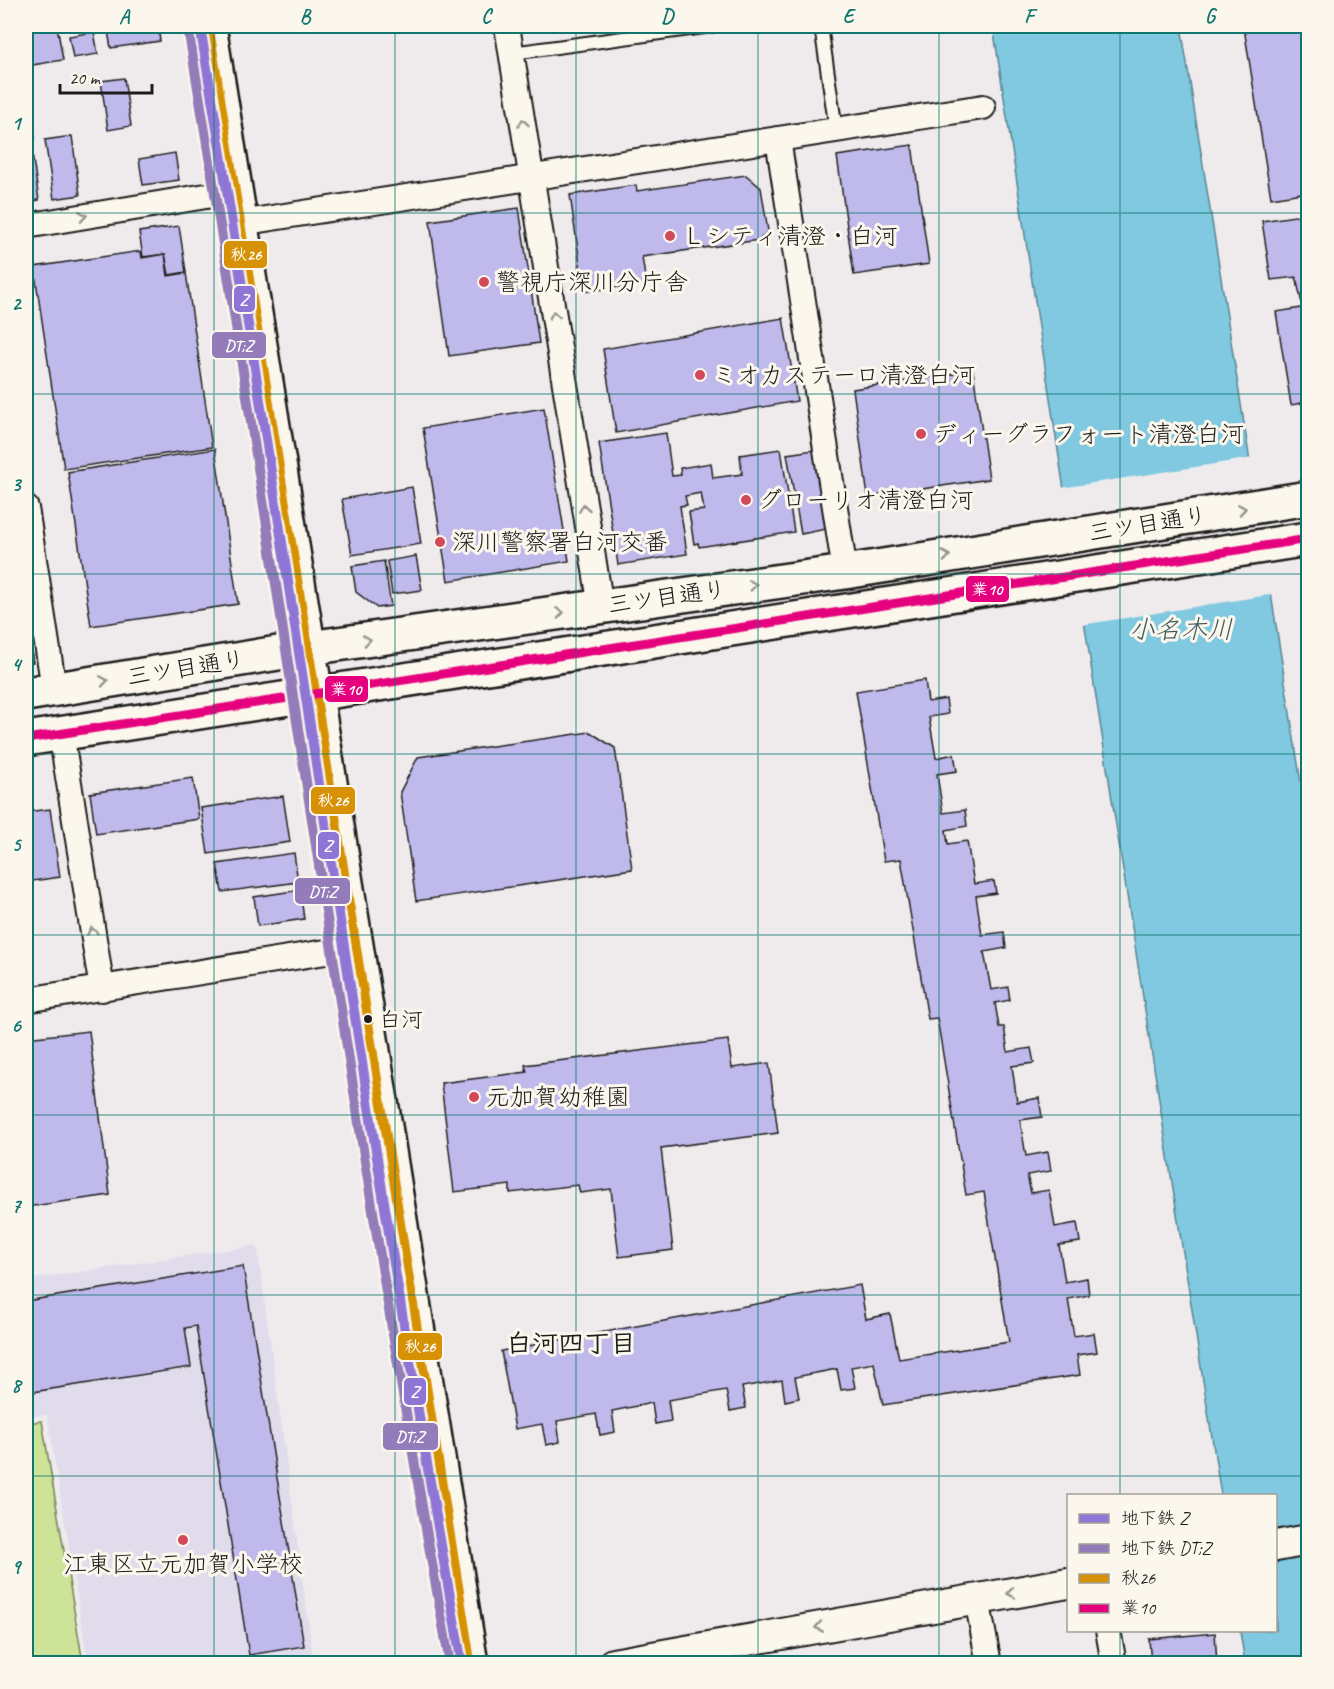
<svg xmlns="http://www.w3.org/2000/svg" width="1334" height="1689" font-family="Caveat,'Klee One',sans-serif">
	<rect width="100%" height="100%" fill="#efebec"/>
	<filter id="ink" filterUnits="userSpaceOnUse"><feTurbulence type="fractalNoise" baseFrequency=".0167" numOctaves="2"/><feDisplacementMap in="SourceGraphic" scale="12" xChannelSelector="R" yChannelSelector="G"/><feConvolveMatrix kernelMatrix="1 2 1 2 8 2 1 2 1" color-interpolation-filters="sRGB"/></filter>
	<g filter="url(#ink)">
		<path fill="#e1dcec" d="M257,1245L314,1663H88L47,1415L26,1417V1280Z"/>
		<path fill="#cce398" stroke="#74805a" stroke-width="1.5" d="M42,1421L83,1663H26V1423Z"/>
		<path fill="#80c9e0" stroke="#588492" stroke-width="1.5" d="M993,26H1181L1308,827V1663H1245L1240,1631L1276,1630V1496L1221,1495L1085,627Z"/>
		<path fill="#efebec" d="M1253,458L1275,594L1081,625L1061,488Z"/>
		<g fill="#c0baec" stroke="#1c1c1c" stroke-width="1.5">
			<path d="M33,26H57L63,60L26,66V27Z"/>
			<path d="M107,26H158L160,41L111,48Z"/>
			<path d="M1256,26H1308V192L1271,198L1244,28Z"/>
			<path d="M94,32L98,54L73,58L69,36Z"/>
			<path d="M124,78L131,126L108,130L101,81Z"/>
			<path d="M32,115L35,138L26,139V116Z"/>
			<path d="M72,136L80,195L54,199L45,140Z"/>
			<path d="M912,145L929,264L854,275L837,156Z"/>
			<path d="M31,146L39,200L26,202V147Z"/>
			<path d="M175,153L179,180L143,185L139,159Z"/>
			<path d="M746,175L761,188L768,231L759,240L642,257L646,283L584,292L570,195L636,185L637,191Z"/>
			<path d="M519,208L539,343L449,356L430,221Z"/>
			<path d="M1308,214V303L1302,304L1296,277L1271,280L1262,221Z"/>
			<path d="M179,226L186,272L169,275L165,254L143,257L139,232Z"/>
			<path d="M141,251L142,258L165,254L168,276L186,273L212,447L64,469L34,267Z"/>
			<path d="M1308,307V402L1291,405L1276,312Z"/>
			<path d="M783,318L797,401L616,433L603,349Z"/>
			<path d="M973,371L989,479L868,497L853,389Z"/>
			<path d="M544,408L569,561L448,581L423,428Z"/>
			<path d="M666,433L672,476L681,475L680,468L711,463L713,478L742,474L740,455L781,449L794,532L699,547L698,543L694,544L689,512L704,510L701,493L685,496L687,505L680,506L687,554L618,565L599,443Z"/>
			<path d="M215,449L238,604L91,626L68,472Z"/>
			<path d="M814,450L826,529L801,534L787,454Z"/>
			<path d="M412,487L421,544L352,555L342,499Z"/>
			<path d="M416,556L422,590L392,594L387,561Z"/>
			<path d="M384,561L391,606L377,608L356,592L352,566Z"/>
			<path d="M26,627H27L33,662L26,663Z"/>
			<path d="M925,680L928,702L946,699L948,714L929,717L936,758L954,754L957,771L937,774L943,813L965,810L967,826L946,830L948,844L967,841L974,884L994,881L996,893L976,896L982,935L1004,932L1006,948L984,952L991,990L1008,987L1010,1000L995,1003L999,1027H1004L1008,1052L1031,1048L1034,1063L1012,1066L1017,1102L1039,1098L1042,1117L1020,1120L1026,1156L1048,1152L1051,1171L1027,1175L1031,1193L1049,1190L1055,1227L1077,1223L1080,1242L1059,1245L1065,1282L1087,1278L1089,1295L1068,1299L1074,1336L1094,1333L1097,1352L1077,1355L1080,1375L883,1405L874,1363L851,1367L855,1388L841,1390L837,1369L795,1377L799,1398L785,1401L782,1380L742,1387L746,1408L730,1411L726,1390L668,1400L671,1421L655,1424L652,1403L612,1411L615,1432L600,1435L596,1414L557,1421L560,1442L546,1445L542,1424L515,1429L501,1351L860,1285L866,1319L890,1314L899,1359L1009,1342L984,1192L966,1195L937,1018L928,1019L901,859L884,861L856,691Z"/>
			<path d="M590,732L615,748L632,869L416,901L400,792L418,757Z"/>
			<path d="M193,778L199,819L96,834L90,793Z"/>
			<path d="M283,796L290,842L208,854L201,808Z"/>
			<path d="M50,809L60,877L26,882V812Z"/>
			<path d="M294,853L298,882L222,892L217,864Z"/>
			<path d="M300,890L304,919L258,926L254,897Z"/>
			<path d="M89,1031L110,1195L26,1207V1038Z"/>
			<path d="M728,1040L732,1068L769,1063L778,1133L661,1148L673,1250L619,1257L611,1189L580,1193L578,1185L510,1193V1185L454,1192L441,1083L527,1072L525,1065Z"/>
			<path d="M243,1266L304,1646L249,1655L196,1326L185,1328L191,1367L26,1393V1301Z"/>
			<path d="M1215,1633L1217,1664H1151L1149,1639Z"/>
		</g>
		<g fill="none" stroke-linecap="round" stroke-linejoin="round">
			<defs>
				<g id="service">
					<path d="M821,26L836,130"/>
					<path d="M512,53L712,26"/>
				</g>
				<g id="minor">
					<path d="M507,26L601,607"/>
					<path d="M778,139L845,572"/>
					<path d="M240,223L983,107"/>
					<path d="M26,226L236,191"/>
					<path d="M26,508L54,689"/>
					<path d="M61,733L102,989"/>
					<path d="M26,1000L357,947"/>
					<path d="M977,1599L989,1664"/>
					<path d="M1108,1630L1114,1664"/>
				</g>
				<g id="tertiary">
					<path d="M1276,1546L1308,1540"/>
					<path d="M613,1664L1068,1583"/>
				</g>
				<path id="secondary" d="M209,26L471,1664"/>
				<g id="primary">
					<path d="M26,694L309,648L845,572L1308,498"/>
					<path d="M26,739L1308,539"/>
				</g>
			</defs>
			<use href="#service" stroke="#1c1c1c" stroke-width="16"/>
			<use href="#minor" stroke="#1c1c1c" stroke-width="28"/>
			<use href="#tertiary" stroke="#1c1c1c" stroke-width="34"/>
			<use href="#secondary" stroke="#1c1c1c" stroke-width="38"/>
			<use href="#primary" stroke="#1c1c1c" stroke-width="38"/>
			<use href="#service" stroke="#fbf7ec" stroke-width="12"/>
			<use href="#minor" stroke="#fbf7ec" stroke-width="24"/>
			<use href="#tertiary" stroke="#fbf7ec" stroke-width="30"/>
			<use href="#secondary" stroke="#fbf7ec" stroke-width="33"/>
			<use href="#primary" stroke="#fbf7ec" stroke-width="33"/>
			<defs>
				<path id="bus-1" d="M209,26L471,1664"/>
				<path id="bus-2" d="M26,739L1308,539"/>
			</defs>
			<use href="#bus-1" stroke="#fbf7ec" stroke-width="14"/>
			<use href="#bus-2" stroke="#fbf7ec" stroke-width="14"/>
			<use href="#bus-1" stroke="#d69104" stroke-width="9"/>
			<use href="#bus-2" stroke="#e5007d" stroke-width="9"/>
			<defs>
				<path id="metro-1" d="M200,26C291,571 364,1119 462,1664"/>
				<path id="metro-2" d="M188,28C279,573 351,1120 450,1664"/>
			</defs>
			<use href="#metro-1" stroke="#fbf7ec" stroke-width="15"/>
			<use href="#metro-2" stroke="#fbf7ec" stroke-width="15"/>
			<use href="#metro-1" stroke="#8f76d6" stroke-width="10"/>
			<use href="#metro-2" stroke="#937cb9" stroke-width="10"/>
		</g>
		<defs><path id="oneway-chevron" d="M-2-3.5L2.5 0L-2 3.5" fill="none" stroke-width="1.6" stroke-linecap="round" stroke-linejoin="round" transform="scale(1.5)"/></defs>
		<g stroke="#97948e">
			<use href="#oneway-chevron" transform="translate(523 123) rotate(-99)"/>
			<use href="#oneway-chevron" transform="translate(83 216) rotate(-9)"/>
			<use href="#oneway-chevron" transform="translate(554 315) rotate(-99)"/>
			<use href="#oneway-chevron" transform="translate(584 508) rotate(-99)"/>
			<use href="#oneway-chevron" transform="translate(1242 509) rotate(-9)"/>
			<use href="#oneway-chevron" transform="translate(946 556) rotate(-9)"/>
			<use href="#oneway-chevron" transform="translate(753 585) rotate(-8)"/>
			<use href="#oneway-chevron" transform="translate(560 613) rotate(-8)"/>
			<use href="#oneway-chevron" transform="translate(367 640) rotate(-8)"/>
			<use href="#oneway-chevron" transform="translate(104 681) rotate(-9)"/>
			<use href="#oneway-chevron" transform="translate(92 931) rotate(-99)"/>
			<use href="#oneway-chevron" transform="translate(1011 1593) rotate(170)"/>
			<use href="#oneway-chevron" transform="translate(819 1627) rotate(170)"/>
		</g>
	</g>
	<path fill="none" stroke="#0f766e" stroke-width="1.5" stroke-opacity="0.55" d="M214,26V1664M395,26V1664M576,26V1664M758,26V1664M939,26V1664M1120,26V1496M26,213H1308M26,394H1308M26,574H1308M26,754H1308M26,935H1308M26,1115H1308M26,1295H1308M26,1476H1308M1120,1630V1664"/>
	<g fill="#d1495b" stroke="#fbf7ec" stroke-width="2">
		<circle cx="670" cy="236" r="6"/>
		<circle cx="484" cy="282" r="6"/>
		<circle cx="700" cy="375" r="6"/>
		<circle cx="921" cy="434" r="6"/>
		<circle cx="746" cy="500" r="6"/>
		<circle cx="440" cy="542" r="6"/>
		<circle cx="474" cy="1097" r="6"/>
		<circle cx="183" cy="1540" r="6"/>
	</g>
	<circle fill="#1c1c1c" stroke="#fbf7ec" stroke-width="2" cx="368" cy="1019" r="5"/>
	<g text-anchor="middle" stroke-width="6" stroke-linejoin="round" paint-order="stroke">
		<g font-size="22" fill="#1c1c1c" stroke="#fbf7ec" text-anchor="start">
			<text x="379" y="1027">白河</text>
		</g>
		<g font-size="24" fill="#1c1c1c" stroke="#fbf7ec" text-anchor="start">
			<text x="682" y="244">Ｌシティ清澄・白河</text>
			<text x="496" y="290">警視庁深川分庁舎</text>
			<text x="712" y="383">ミオカステーロ清澄白河</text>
			<text x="933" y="442">ディーグラフォート清澄白河</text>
			<text x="758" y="508">グローリオ清澄白河</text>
			<text x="452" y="550">深川警察署白河交番</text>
			<text x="486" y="1105">元加賀幼稚園</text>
			<text x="183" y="1572" text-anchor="middle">江東区立元加賀小学校</text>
		</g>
		<g font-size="24" fill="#1c1c1c" stroke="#fbf7ec">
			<text transform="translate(1148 524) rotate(-9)" y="8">三ツ目通り</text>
			<text transform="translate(667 597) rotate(-8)" y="8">三ツ目通り</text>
			<text transform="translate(186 668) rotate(-9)" y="8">三ツ目通り</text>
		</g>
		<g font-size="26" font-style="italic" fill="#3f5961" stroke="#fbf7ec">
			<text x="1181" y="638">小名木川</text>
		</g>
		<g font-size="26" font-weight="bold" fill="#1c1c1c" stroke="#fbf7ec">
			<text x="571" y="1352">白河四丁目</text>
		</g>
	</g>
	<g stroke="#fbf7ec" stroke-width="2">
		<rect x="223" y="240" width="45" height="29" rx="6" fill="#d69104"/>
		<rect x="233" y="285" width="23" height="28" rx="6" fill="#8f76d6"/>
		<rect x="211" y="331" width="56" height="28" rx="6" fill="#937cb9"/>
		<rect x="965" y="575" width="45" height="28" rx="6" fill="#e5007d"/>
		<rect x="324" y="675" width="45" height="28" rx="6" fill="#e5007d"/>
		<rect x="310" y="786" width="46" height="29" rx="6" fill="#d69104"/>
		<rect x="317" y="831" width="23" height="29" rx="6" fill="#8f76d6"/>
		<rect x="294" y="877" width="57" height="28" rx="6" fill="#937cb9"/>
		<rect x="397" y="1332" width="46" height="29" rx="6" fill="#d69104"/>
		<rect x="403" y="1377" width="24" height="29" rx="6" fill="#8f76d6"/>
		<rect x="382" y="1422" width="57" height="29" rx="6" fill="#937cb9"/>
	</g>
	<g font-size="16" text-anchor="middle" font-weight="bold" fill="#fff">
		<text x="246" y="260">秋26</text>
		<text x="244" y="305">Z</text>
		<text x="239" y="351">DT;Z</text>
		<text x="987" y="595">業10</text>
		<text x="346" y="695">業10</text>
		<text x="333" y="806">秋26</text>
		<text x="328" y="851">Z</text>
		<text x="323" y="897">DT;Z</text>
		<text x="420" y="1352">秋26</text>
		<text x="415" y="1397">Z</text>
		<text x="410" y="1442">DT;Z</text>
	</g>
	<rect width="1334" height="1689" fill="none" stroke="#fbf7ec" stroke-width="66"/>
	<rect x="1067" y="1494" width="210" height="138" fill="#fbf7ec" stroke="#a29f99" stroke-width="1.5"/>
	<rect x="1079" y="1514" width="30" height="9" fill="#8f76d6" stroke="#a29f99" stroke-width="1.5"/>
	<text x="1121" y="1524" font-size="18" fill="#1c1c1c">地下鉄 Z</text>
	<rect x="1079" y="1544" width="30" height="9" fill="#937cb9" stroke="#a29f99" stroke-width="1.5"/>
	<text x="1121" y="1554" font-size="18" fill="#1c1c1c">地下鉄 DT;Z</text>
	<rect x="1079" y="1574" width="30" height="9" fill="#d69104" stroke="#a29f99" stroke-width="1.5"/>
	<text x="1121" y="1584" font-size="18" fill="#1c1c1c">秋26</text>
	<rect x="1079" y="1604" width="30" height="9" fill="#e5007d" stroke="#a29f99" stroke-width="1.5"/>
	<text x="1121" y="1614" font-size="18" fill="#1c1c1c">業10</text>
	<path d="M60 84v9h92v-9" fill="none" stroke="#1c1c1c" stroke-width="3"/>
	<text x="69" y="84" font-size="18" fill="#1c1c1c" stroke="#fbf7ec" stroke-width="4.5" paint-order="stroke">20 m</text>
	<rect x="33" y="33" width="1268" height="1623" fill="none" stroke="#0f766e" stroke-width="2"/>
	<g font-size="20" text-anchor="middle" font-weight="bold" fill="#0f766e">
		<text x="124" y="23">A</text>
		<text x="305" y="23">B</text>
		<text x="486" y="23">C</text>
		<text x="667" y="23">D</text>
		<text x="848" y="23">E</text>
		<text x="1029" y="23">F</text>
		<text x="1210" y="23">G</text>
		<text x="16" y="130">1</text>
		<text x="16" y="310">2</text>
		<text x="16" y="491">3</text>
		<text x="16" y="671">4</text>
		<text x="16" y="851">5</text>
		<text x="16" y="1032">6</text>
		<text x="16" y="1212">7</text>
		<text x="16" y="1392">8</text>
		<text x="16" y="1573">9</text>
	</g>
</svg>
